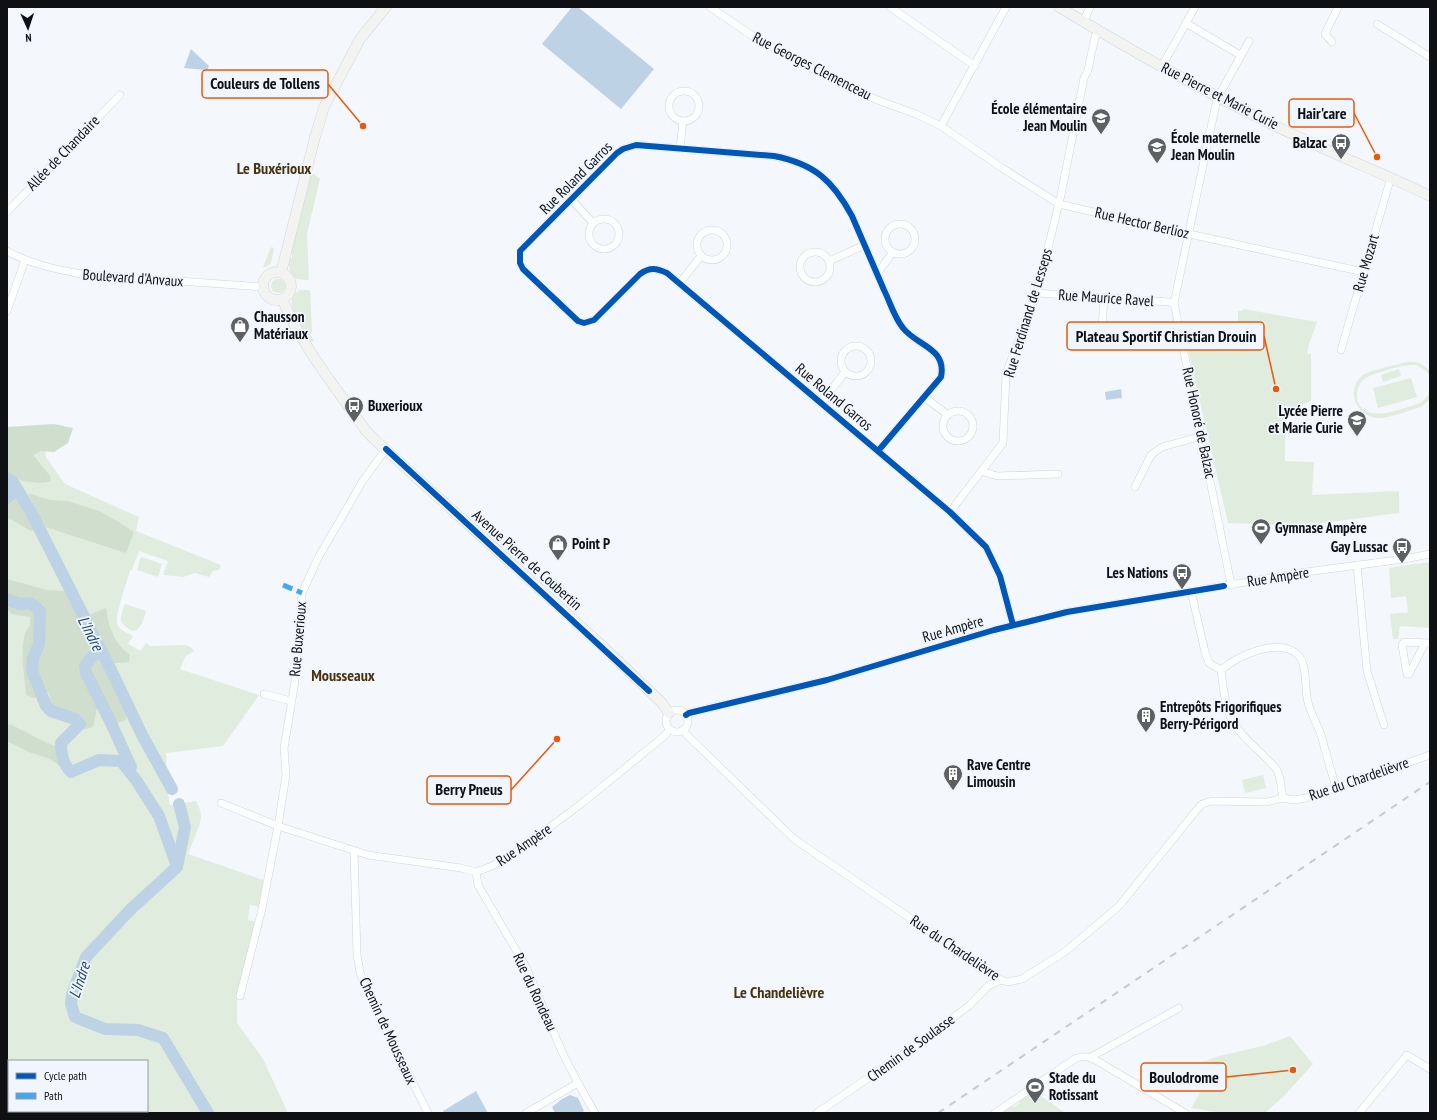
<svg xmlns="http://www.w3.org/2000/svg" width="1437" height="1120" font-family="'PT Sans Narrow',sans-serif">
	<rect width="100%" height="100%" fill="#f4f7fb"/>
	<g fill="#e0edde" fill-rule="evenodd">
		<path d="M312,174H314L320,179L307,234L309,280C292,280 289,277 289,259L292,258V253L290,251L309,176Z"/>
		<path d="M271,247L274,248L271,263L266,267H263Z"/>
		<circle cx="278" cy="286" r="7"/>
		<path d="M300,290H310L312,332L310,335L314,340L311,342L309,341C303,330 279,299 300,290Z"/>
		<path d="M1243,309L1317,322L1309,344L1307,354H1311V401L1285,412V461L1314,462L1312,495L1399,491V513L1315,524L1281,525L1228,523L1194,376L1185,333L1238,337V311H1242Z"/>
		<path d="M1407,362C1417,361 1423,364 1430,371V377C1427,371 1422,367 1416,365C1408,363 1369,374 1363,380C1358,385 1356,392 1357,399C1364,426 1403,408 1420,403L1424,400L1430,393V399L1421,407C1410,410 1390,418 1379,418C1357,418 1344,390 1363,375C1371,370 1397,365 1407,362Z"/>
		<path d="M1399,369L1401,376L1383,382L1381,375Z"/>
		<path d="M1411,378L1417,397L1378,408L1373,388Z"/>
		<path d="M7,433L45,449L46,457L65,484L139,517L136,531L221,565L219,570L213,571L209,577L195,573L183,577L163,575L168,561L139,551L132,570L130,571C127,581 115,615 117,624C119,630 128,633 133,636L128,644L141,651L146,643L150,646L185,645L191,647L194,651L185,657L180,669L259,695L223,746L166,753L168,794L170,805L196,801C203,815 202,818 197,832C194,839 191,846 188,854L266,881L260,907L250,905L248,920L257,922L237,994V1023L263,1059L288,1113H7ZM9,1061H147V1111H9Z"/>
		<path d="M142,557L162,564L158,577L137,570L140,559Z"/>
		<path d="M1430,562V628L1400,626L1398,639H1393L1390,614L1408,612L1406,596L1391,598L1389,568Z"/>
		<path d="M125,604L146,611C143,620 142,630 132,631C118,622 119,620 125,604Z"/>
		<path d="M1263,775L1266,788L1245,793L1242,780Z"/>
		<path d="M1290,1036L1313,1064L1284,1096L1265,1113H1223L1191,1108L1200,1093L1190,1081L1185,1068L1219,1056L1263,1046Z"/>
		<path d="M1034,1091L1065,1113H999L1010,1106L1014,1107L1019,1103V1099Z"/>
	</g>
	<g fill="#d0dece">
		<path d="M54,424L73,428L68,443L54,452L41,451L33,455L51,477L50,482L37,483L23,481L7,474V427Z"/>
		<path d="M7,483L13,484L15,488L34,530L31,531L12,520L7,519Z"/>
		<path d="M28,493L50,500L68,501L99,511L117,521L134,532L126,553L45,527Z"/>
		<path d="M7,579L47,590L64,591L79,616L91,641L106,665L115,690L120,698L126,712V720L118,723L111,721L110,714L101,699C97,703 95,720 93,727C81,730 63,733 65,750C65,755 70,761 72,765L61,767L50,759L29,752L7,741V726L10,724L47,743L56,746C60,735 65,733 72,724L69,711L45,713L42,710L50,697L48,692L34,698L26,695C25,679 17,637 30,626V617L12,614L7,609Z"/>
		<path d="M106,608C108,626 115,645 130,655L129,662L118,663L112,664L89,615Z"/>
	</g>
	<g fill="#bed2e5">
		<path d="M572,7H578L654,69L621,109L542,44Z"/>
		<path d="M191,49L209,66L207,70L184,68Z"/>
		<path d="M1121,389L1122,398L1106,400L1105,392Z"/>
		<path d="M476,1091L488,1113H444L443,1111Z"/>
		<path d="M570,1095L578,1098L584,1111L581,1113H555L552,1107L562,1099Z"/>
	</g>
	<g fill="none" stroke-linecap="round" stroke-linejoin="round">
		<g stroke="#bed2e5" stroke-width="12">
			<path d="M7,478L13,482L30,510L114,676L142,735L172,789"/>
			<path d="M7,498L14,491L13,482"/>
			<path d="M7,599L19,604L31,603L40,611L39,644L33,658L32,671L46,706L51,711L75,719L80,724L61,743C61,755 63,764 71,772L99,760L121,761L136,780L159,816L177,866"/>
			<path d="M100,651L92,657L85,666L86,673L111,723L131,767"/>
			<path d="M179,804L185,827L177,867L130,910L86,957L72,994L71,1004L75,1017L105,1029L138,1030L163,1038L208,1113"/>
		</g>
		<defs>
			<g id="street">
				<path d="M710,7L754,37L847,87L880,101L916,114L941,126L1002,168L1059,204L1180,232L1364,272"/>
				<path d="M890,7L975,66"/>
				<path d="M1083,22L1090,7"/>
				<path d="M1186,23L1240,55"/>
				<path d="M1377,24L1430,57"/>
				<path d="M1332,42L1325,34L1338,7"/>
				<path d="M1162,66L1195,7"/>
				<circle cx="684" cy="106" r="15"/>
				<path d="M941,126L1006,7"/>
				<path d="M680,149L683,121"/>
				<path d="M571,199L593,223"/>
				<path d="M7,212L120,95"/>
				<circle cx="604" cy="234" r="15"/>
				<circle cx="900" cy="239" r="15"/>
				<circle cx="712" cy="245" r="15"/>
				<path d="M7,251C30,264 55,269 81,274L263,287"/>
				<circle cx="815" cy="267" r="15"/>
				<path d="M829,261L865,245"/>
				<path d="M877,274L893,252"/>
				<path d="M679,284L701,256"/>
				<path d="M1037,293L1169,302L1174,303"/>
				<path d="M7,311L25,260"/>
				<path d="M1101,342L1104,298"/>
				<circle cx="856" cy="361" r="15"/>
				<path d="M1341,350L1391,177"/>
				<path d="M924,397L948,415"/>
				<path d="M821,403L845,372"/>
				<circle cx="958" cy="426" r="15"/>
				<path d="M878,451L941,377C947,348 917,346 903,328C894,317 890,302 884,290C873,265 863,241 852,216C833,181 815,164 774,156L636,145L623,149L617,153L520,251V263L523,269L578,321L584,323L594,320L640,274C650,267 656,268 667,273L950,512L986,547L1000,576L1013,625"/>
				<path d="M981,471L997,476L1058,474"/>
				<path d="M1135,487L1151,455L1162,447L1202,436"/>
				<path d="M950,512L1003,443L1006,374L1037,293L1061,195L1084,78L1088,70L1095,37L1098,30"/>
				<path d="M1357,565L1367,671L1384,725"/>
				<path d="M1231,584L1174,303L1217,99L1249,41"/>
				<path d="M1191,591L1205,652L1209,663L1221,670"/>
				<path d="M1425,643L1409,674H1407L1402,645L1404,642L1430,643"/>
				<path d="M264,694L291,701"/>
				<circle cx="677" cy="721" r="11"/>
				<path d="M686,715L689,713L827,680L994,630L1067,612L1306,572L1404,559L1430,554"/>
				<path d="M684,729L686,734L689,737L794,839L988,971L1001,980L1008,982L1022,979L1066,951L1119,906L1195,812L1202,804L1212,801L1267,802L1283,798L1293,800L1306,798L1430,755"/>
				<path d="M1283,798L1280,779L1277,770C1263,752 1240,738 1230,716C1224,702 1223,685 1221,670C1238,656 1277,637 1297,654C1307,662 1305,686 1307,698C1309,711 1317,723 1321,735C1326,753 1331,771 1336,788"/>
				<path d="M221,803L278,826L368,855L461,868L476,872L492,866L512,855L581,804L662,738L667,733L669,729"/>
				<path d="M354,851L357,955L360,972L367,991L428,1113"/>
				<path d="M476,872L478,885L527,969L562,1052L578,1083L595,1113"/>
				<path d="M240,996L262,909L278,826L286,775L284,748L295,681L302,593L318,558L339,522L362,482L386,449"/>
				<path d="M1091,1057L1179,1008"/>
				<path d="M526,1113L578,1083"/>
				<path d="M817,1113L915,1046L970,1005L988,986L1001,980"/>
				<path d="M995,1113L1076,1058C1086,1055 1090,1057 1099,1062L1185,1113"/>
				<path d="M1359,1113L1407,1055L1430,1069"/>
			</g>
			<g id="secondary">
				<path d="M1059,7C1145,59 1233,108 1325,149C1360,165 1395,179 1430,196"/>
				<circle cx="277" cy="286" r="14"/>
				<path d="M281,273L315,137L324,107L360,39L386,7"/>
				<path d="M282,299C303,348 336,388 366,431L375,440L597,641L661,702L669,713"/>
			</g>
		</defs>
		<use href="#street" stroke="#d2d4d8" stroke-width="8"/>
		<use href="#secondary" stroke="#d2d4d8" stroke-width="11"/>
		<use href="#street" stroke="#fdfefe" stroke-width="7"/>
		<use href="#secondary" stroke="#f3f4f2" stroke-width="10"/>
		<path stroke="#cacacb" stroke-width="2" stroke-dasharray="7 7" stroke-linecap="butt" d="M938,1113L1430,782"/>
		<path stroke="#3fa9f5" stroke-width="5" stroke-dasharray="10 5" stroke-linecap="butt" d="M283,585L302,593"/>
		<defs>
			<g id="cycleway">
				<path d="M386,449L649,691"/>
				<path d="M878,451L941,377C947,348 917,346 903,328C894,317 890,302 884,290C873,265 863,241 852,216C833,181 815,164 774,156L636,145L623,149L617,153L520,251V263L523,269L578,321L584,323L594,320L640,274C650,267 656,268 667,273L950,512L986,547L1000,576L1013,625"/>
				<path d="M686,715L689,713L827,680L994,630L1027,622L1067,612L1224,586"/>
			</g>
		</defs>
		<use href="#cycleway" stroke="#f1f6fe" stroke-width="8"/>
		<use href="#cycleway" stroke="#0057b8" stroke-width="6"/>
	</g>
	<defs>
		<symbol id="school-pin" viewBox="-11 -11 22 30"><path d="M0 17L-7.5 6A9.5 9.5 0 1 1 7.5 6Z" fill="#5e6164" stroke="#f1f6fe"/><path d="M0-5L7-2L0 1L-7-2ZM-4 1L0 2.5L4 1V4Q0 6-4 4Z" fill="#fff"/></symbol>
		<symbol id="bus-pin" viewBox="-11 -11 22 30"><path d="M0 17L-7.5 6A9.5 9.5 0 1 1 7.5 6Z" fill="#5e6164" stroke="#f1f6fe"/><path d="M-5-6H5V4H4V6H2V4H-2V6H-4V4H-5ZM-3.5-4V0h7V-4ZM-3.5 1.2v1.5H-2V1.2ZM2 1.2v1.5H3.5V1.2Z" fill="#fff"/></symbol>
		<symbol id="shop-pin" viewBox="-11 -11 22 30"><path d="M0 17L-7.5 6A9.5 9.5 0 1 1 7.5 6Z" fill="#5e6164" stroke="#f1f6fe"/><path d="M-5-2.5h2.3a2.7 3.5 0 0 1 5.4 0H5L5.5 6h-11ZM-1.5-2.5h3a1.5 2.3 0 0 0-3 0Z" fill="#fff"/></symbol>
		<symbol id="stadium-pin" viewBox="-11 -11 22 30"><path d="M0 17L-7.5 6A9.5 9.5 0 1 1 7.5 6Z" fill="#5e6164" stroke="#f1f6fe"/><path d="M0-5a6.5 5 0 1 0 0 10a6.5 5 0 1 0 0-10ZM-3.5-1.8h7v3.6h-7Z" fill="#fff"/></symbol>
		<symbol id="building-pin" viewBox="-11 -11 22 30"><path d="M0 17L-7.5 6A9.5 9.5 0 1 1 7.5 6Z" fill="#5e6164" stroke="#f1f6fe"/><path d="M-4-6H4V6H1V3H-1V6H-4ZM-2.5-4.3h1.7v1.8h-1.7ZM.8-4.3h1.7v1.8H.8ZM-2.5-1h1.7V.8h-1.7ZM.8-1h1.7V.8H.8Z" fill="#fff"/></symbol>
	</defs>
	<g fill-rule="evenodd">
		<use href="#school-pin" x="1090" y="107" width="22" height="30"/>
		<use href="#bus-pin" x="1330" y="132" width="22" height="30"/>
		<use href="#school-pin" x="1146" y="136" width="22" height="30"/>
		<use href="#shop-pin" x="229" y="315" width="22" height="30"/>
		<use href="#bus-pin" x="343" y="395" width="22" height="30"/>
		<use href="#school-pin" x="1346" y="409" width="22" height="30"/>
		<use href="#stadium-pin" x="1250" y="517" width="22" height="30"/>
		<use href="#shop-pin" x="547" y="533" width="22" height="30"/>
		<use href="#bus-pin" x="1391" y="536" width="22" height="30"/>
		<use href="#bus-pin" x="1171" y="562" width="22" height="30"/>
		<use href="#building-pin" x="1135" y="705" width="22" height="30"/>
		<use href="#building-pin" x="942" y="763" width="22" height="30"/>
		<use href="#stadium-pin" x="1024" y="1076" width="22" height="30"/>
	</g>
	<g text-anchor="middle" stroke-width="3.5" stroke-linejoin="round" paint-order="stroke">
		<g font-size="15" fill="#0e1013" stroke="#f1f6fe">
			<text transform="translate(812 66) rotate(27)" y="5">Rue Georges Clemenceau</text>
			<text transform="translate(1220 96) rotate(27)" y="5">Rue Pierre et Marie Curie</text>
			<text transform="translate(63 153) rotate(-46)" y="5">Allée de Chandaire</text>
			<text transform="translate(576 178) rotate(-45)" y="5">Rue Roland Garros</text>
			<text transform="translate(1142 223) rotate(13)" y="5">Rue Hector Berlioz</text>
			<text transform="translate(1366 263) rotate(-74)" y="5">Rue Mozart</text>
			<text transform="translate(133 278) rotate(4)" y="5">Boulevard d'Anvaux</text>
			<text transform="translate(1106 298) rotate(4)" y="5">Rue Maurice Ravel</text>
			<text transform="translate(1028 313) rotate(-73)" y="5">Rue Ferdinand de Lesseps</text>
			<text transform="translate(834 397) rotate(40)" y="5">Rue Roland Garros</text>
			<text transform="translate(1199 423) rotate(78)" y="5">Rue Honoré de Balzac</text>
			<text transform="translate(527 560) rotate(42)" y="5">Avenue Pierre de Coubertin</text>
			<text transform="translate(1278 577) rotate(-9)" y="5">Rue Ampère</text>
			<text transform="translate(953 629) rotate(-16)" y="5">Rue Ampère</text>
			<text transform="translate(298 639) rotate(-85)" y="5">Rue Buxerioux</text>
			<text transform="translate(1359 779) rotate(-19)" y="5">Rue du Chardelièvre</text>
			<text transform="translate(524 845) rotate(-34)" y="5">Rue Ampère</text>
			<text transform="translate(955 948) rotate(34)" y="5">Rue du Chardelièvre</text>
			<text transform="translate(535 992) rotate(65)" y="5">Rue du Rondeau</text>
			<text transform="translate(388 1031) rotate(65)" y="5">Chemin de Mousseaux</text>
			<text transform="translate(911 1048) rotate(-36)" y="5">Chemin de Soulasse</text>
		</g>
		<g font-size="15" font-weight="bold" fill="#0e1013" stroke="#f1f6fe" text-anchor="start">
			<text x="1087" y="114" text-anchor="end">École élémentaire<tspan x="1087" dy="17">Jean Moulin</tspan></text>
			<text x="1171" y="143">École maternelle<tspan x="1171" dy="17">Jean Moulin</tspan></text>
			<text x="1327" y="148" text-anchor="end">Balzac</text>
			<text x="254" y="322">Chausson<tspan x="254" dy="17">Matériaux</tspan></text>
			<text x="368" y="411">Buxerioux</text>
			<text x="1343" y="416" text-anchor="end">Lycée Pierre<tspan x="1343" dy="17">et Marie Curie</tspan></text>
			<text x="1275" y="533">Gymnase Ampère</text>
			<text x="572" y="549">Point P</text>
			<text x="1388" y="552" text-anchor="end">Gay Lussac</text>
			<text x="1168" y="578" text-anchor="end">Les Nations</text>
			<text x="1160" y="712">Entrepôts Frigorifiques<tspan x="1160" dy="17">Berry-Périgord</tspan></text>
			<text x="967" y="770">Rave Centre<tspan x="967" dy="17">Limousin</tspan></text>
			<text x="1049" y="1083">Stade du<tspan x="1049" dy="17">Rotissant</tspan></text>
		</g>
		<g font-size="16" font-weight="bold" fill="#48330e" stroke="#f1f6fe">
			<text x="274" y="174">Le Buxérioux</text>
			<text x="343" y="681">Mousseaux</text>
			<text x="779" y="998">Le Chandelièvre</text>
		</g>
		<g font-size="16" font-style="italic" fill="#1f496e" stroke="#f1f6fe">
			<text transform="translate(91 633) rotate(63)" y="6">L'Indre</text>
			<text transform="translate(79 980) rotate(-72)" y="6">L'Indre</text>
		</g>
	</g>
	<path fill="none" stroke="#e8590c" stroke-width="1.5" d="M363 126L328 84M1377 157L1354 113M1276 389L1264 336M557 739L511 790M1293 1070L1226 1077"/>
	<g fill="#e8590c" stroke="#f1f6fe" stroke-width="1.5">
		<circle cx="363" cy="126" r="4"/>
		<circle cx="1377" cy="157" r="4"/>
		<circle cx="1276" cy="389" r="4"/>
		<circle cx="557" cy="739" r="4"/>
		<circle cx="1293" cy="1070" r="4"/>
	</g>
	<g fill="#f1f6fe" stroke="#e8590c" stroke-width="1.5">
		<rect x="202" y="70" width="126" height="28" rx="4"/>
		<rect x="1289" y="99" width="65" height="28" rx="4"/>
		<rect x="1067" y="322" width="197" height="28" rx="4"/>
		<rect x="427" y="776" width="84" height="28" rx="4"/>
		<rect x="1141" y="1063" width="85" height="28" rx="4"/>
	</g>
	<g font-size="16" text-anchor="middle" font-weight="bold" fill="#0e1013">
		<text x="265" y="89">Couleurs de Tollens</text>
		<text x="1322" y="119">Hair'care</text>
		<text x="1166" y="342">Plateau Sportif Christian Drouin</text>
		<text x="469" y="795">Berry Pneus</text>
		<text x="1184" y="1083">Boulodrome</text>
	</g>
	<rect width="1437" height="1120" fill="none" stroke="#0e1013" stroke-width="16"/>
	<rect x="8" y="1060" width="140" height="52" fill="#f1f6fe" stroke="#969aa0"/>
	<rect x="16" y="1073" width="20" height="6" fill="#0057b8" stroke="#969aa0"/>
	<text x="44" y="1080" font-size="12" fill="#0e1013">Cycle path</text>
	<rect x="16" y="1093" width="20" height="6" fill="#3fa9f5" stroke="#969aa0"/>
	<text x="44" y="1100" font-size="12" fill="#0e1013">Path</text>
	<g transform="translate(28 28) rotate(177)" stroke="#f1f6fe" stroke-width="3" paint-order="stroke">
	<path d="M0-3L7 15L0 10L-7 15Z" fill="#0e1013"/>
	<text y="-6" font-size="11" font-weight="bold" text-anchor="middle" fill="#0e1013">N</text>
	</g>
</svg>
